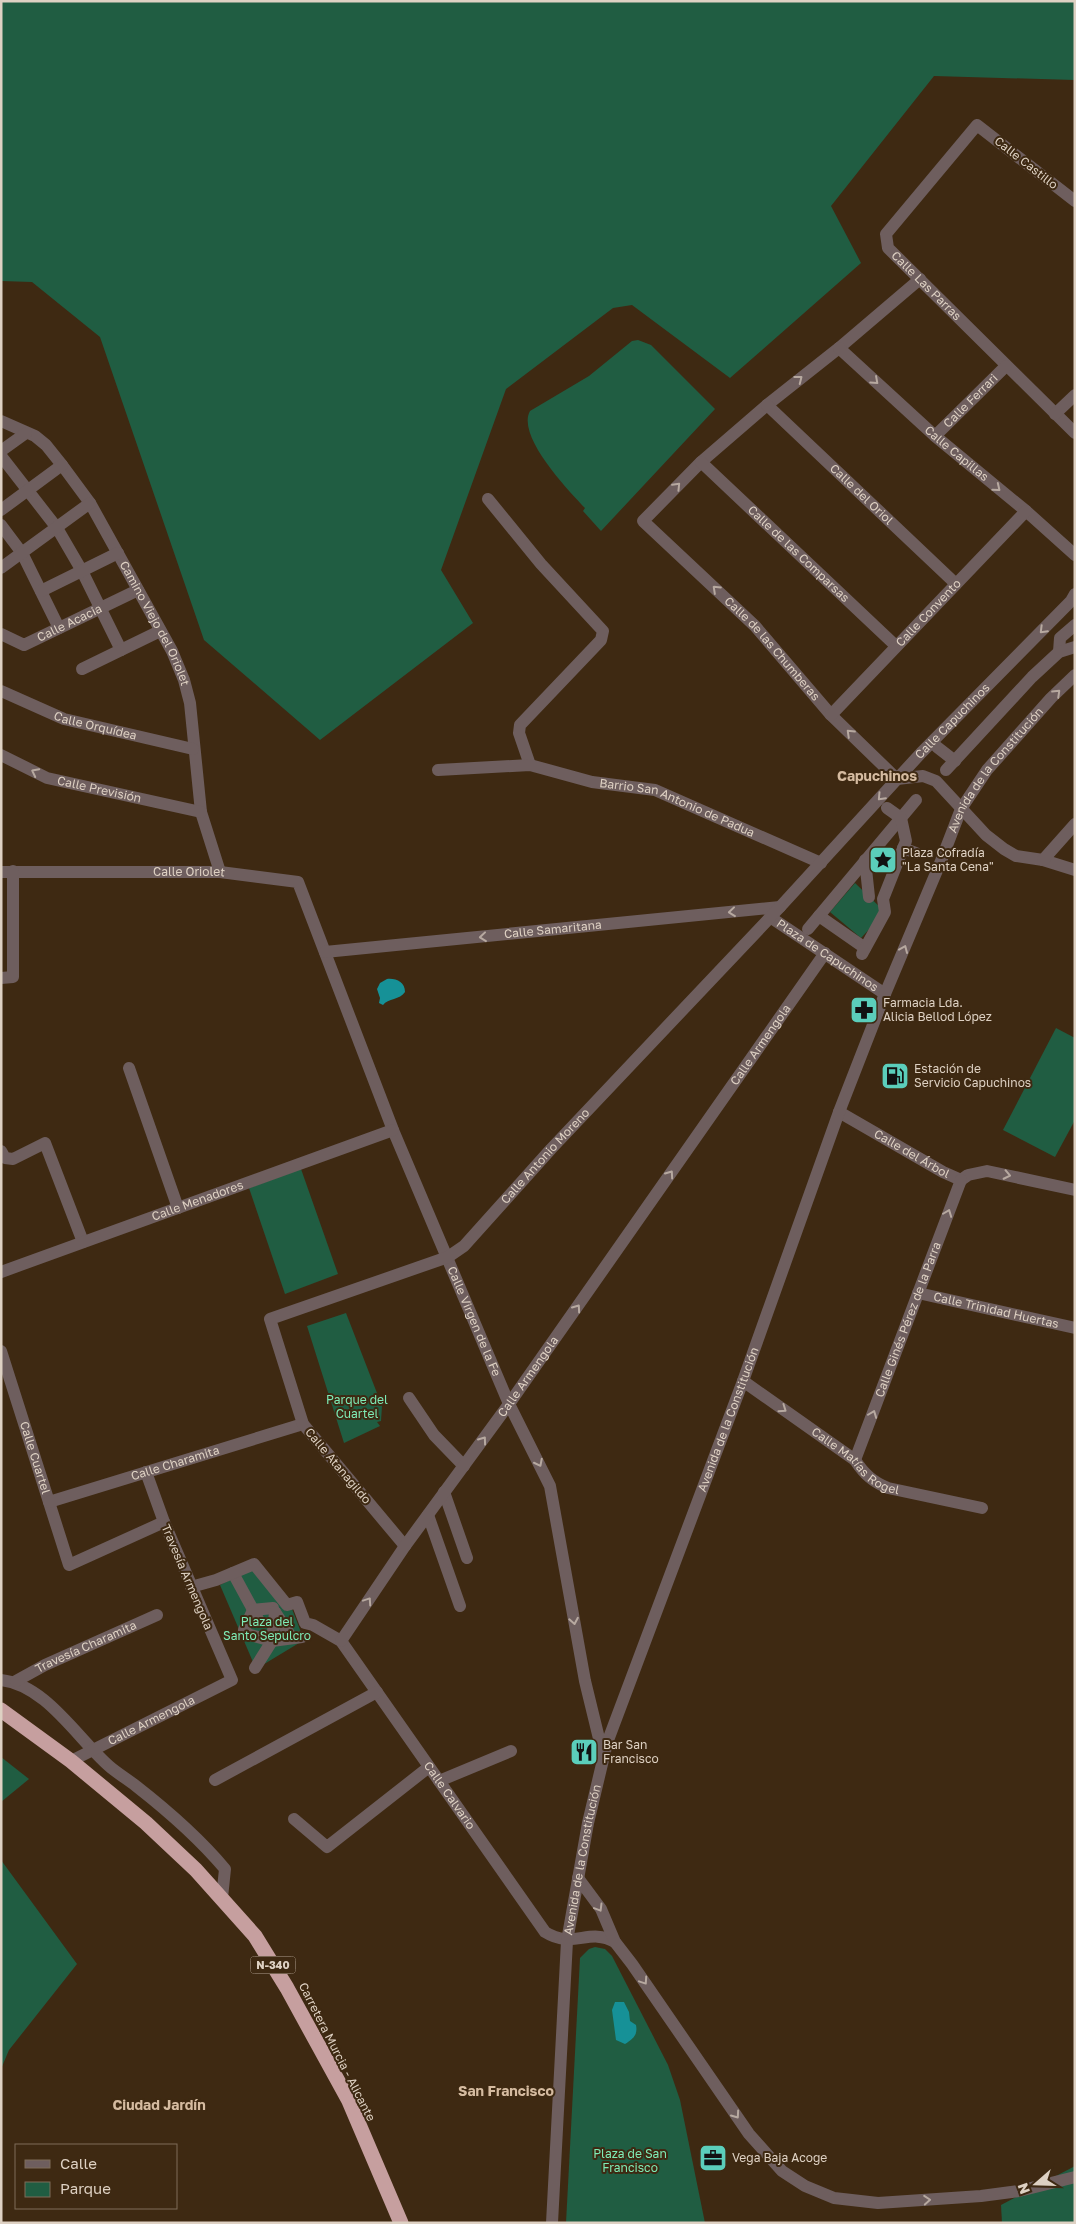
<svg xmlns="http://www.w3.org/2000/svg" width="1076" height="2224" font-family="'Golos Text',sans-serif">
	<rect width="100%" height="100%" fill="#3e2912"/>
	<g fill="#205d42">
		<path d="M1,1H1075V80L934,76L831,206L861,263L730,378L632,305L613,308L506,389L441,570L473,623L320,740L204,640L100,337L32,282L1,281Z"/>
		<path d="M638,340L651,345L715,409L601,531L583,511L585,508C569,491 516,436 530,411L589,376L632,341Z"/>
		<path d="M855,883L885,912L861,938L830,912Z"/>
		<path d="M1056,1028L1075,1038V1120L1055,1157L1003,1130Z"/>
		<path d="M301,1169L338,1274L285,1294L249,1188Z"/>
		<path d="M346,1313L382,1406L381,1421L377,1422L380,1426L344,1443L307,1326Z"/>
		<path d="M251,1569L286,1611L292,1609L304,1640L256,1669L220,1585Z"/>
		<path d="M1,1757L29,1779L1,1802Z"/>
		<path d="M1,1860L77,1964L9,2050L1,2069Z"/>
		<path d="M595,1947L605,1949L612,1956L668,2065L680,2100L705,2223H566L580,1958L589,1949Z"/>
		<path d="M1075,2166V2223H1002L1001,2205Z"/>
	</g>
	<g fill="#169197">
		<path d="M387,979C396,978 405,982 405,992C400,1000 388,998 383,1005L379,1003L380,998L377,989L380,983Z"/>
		<path d="M615,2002H624L629,2012L630,2021L636,2025C638,2035 633,2039 625,2044L616,2040L612,2010Z"/>
	</g>
	<g fill="none" stroke-linecap="round" stroke-linejoin="round">
		<g stroke="#6e5e5e" stroke-width="12">
			<path id="s1" d="M1075,201L977,125L886,234L888,248L1075,433"/>
			<path id="s2" d="M920,279L839,348L767,405L701,462L643,521L755,626L831,715L897,779L923,776L936,781L986,835L1004,849L1016,856L1043,860L1075,870"/>
			<path id="s3" d="M839,348L935,436L1026,511L1075,555"/>
			<path id="s4" d="M767,405L956,584"/>
			<path d="M1055,414L1075,395"/>
			<path id="s5" d="M1,421L35,436L46,445L62,465L90,503L172,651L184,680L190,703L201,812L220,872"/>
			<path id="s6" d="M935,436L1006,366"/>
			<path d="M1,451L26,433"/>
			<path d="M1,456L57,528L82,571L121,650"/>
			<path id="s7" d="M701,462L896,646"/>
			<path d="M488,499L541,564L603,631L601,640L520,725L519,733L530,765"/>
			<path d="M1,510L62,465"/>
			<path d="M1,525L22,553L59,628"/>
			<path d="M1,568L90,503"/>
			<path d="M41,591L118,553"/>
			<path id="s8" d="M1,634L24,645L138,590"/>
			<path d="M1059,652L1060,638L1075,625"/>
			<path d="M82,669L160,631"/>
			<path id="s9" d="M1,691L64,719L193,749"/>
			<path id="s10" d="M831,715L1026,511"/>
			<path d="M937,747L955,761"/>
			<path id="s11" d="M1,755L47,778L201,812"/>
			<path id="s12" d="M438,770L530,765L592,782L655,790L821,863"/>
			<path d="M946,770L1032,677L1059,652L1075,647"/>
			<path d="M903,848L916,853"/>
			<path d="M865,860L869,897"/>
			<path d="M1043,860L1075,824"/>
			<path id="s13" d="M1,872H220L298,882L393,1130L509,1404L550,1486L585,1681L603,1755"/>
			<path d="M819,916L865,948"/>
			<path id="s14" d="M770,917L885,994"/>
			<path d="M808,929L916,800"/>
			<path id="s15" d="M325,952L780,907"/>
			<path d="M862,954L885,912L883,899L906,841L901,818L887,808"/>
			<path d="M1,978L13,977V871"/>
			<path d="M129,1068L178,1208"/>
			<path id="s16" d="M839,1112L943,1172L961,1180"/>
			<path d="M1,1151L5,1158L13,1159L45,1143L83,1242"/>
			<path d="M961,1180L968,1175L987,1171L1075,1190"/>
			<path id="s17" d="M1,1272L393,1130"/>
			<path id="s18" d="M918,1293L1075,1328"/>
			<path id="s19" d="M1,1351L69,1565L164,1522"/>
			<path id="s20" d="M743,1381L855,1460C864,1474 873,1482 888,1488L982,1508"/>
			<path d="M409,1398L434,1435L464,1466"/>
			<path id="s21" d="M855,1460L961,1180"/>
			<path d="M444,1492L467,1558"/>
			<path id="s22" d="M49,1502L303,1424"/>
			<path d="M428,1515L460,1606"/>
			<path id="s23" d="M405,1546L303,1424L270,1319L448,1257L464,1246L551,1149L780,907L921,753L1071,601L1075,594"/>
			<path d="M233,1573L258,1619"/>
			<path id="s24" d="M191,1587L216,1580L254,1564L287,1605L297,1602L305,1623L313,1625L341,1641L545,1932C574,1950 588,1927 615,1942"/>
			<path d="M275,1612L292,1638"/>
			<path d="M244,1630L253,1610L273,1608"/>
			<path d="M247,1634L272,1641L302,1637"/>
			<path id="s25" d="M341,1641L405,1546L509,1404L825,953"/>
			<path d="M255,1668L272,1641L275,1612"/>
			<path d="M1,1680C46,1685 77,1738 109,1766C117,1773 127,1779 136,1786C168,1811 199,1838 225,1869L222,1898"/>
			<path id="s26" d="M16,1681L45,1665L157,1615"/>
			<path id="s27" d="M71,1761L232,1680L164,1522L146,1472"/>
			<path d="M215,1780L377,1692"/>
			<path d="M439,1781L511,1751"/>
			<path d="M294,1819L327,1847L429,1767"/>
			<path d="M578,1878L601,1909L615,1942L632,1964L749,2134L782,2171L805,2186L834,2198L878,2203L981,2196L1019,2191L1075,2177"/>
			<path id="s28" d="M552,2223L567,1941L588,1823L607,1743L743,1381L839,1112L885,994L941,861L961,809L987,770L1051,698L1075,675"/>
		</g>
		<path stroke="#c69f9f" stroke-width="15" d="M1,1710L71,1761L146,1823L196,1870L255,1936L287,1988L349,2101L401,2223"/>
	</g>
	<defs><path id="oneway-chevron" d="M-2-3.5L2.5 0L-2 3.5" fill="none" stroke-width="1.6" stroke-linecap="round" stroke-linejoin="round" transform="scale(1.25)"/></defs>
	<g stroke="#b7a9a0">
		<use href="#oneway-chevron" transform="translate(799 379) rotate(-38)"/>
		<use href="#oneway-chevron" transform="translate(875 381) rotate(42)"/>
		<use href="#oneway-chevron" transform="translate(677 486) rotate(-46)"/>
		<use href="#oneway-chevron" transform="translate(997 488) rotate(39)"/>
		<use href="#oneway-chevron" transform="translate(716 589) rotate(-137)"/>
		<use href="#oneway-chevron" transform="translate(1043 630) rotate(135)"/>
		<use href="#oneway-chevron" transform="translate(1057 693) rotate(-44)"/>
		<use href="#oneway-chevron" transform="translate(850 733) rotate(-136)"/>
		<use href="#oneway-chevron" transform="translate(35 772) rotate(-153)"/>
		<use href="#oneway-chevron" transform="translate(881 797) rotate(133)"/>
		<use href="#oneway-chevron" transform="translate(732 912) rotate(174)"/>
		<use href="#oneway-chevron" transform="translate(483 937) rotate(174)"/>
		<use href="#oneway-chevron" transform="translate(904 949) rotate(-67)"/>
		<use href="#oneway-chevron" transform="translate(670 1174) rotate(-55)"/>
		<use href="#oneway-chevron" transform="translate(1007 1175) rotate(12)"/>
		<use href="#oneway-chevron" transform="translate(948 1213) rotate(-69)"/>
		<use href="#oneway-chevron" transform="translate(577 1308) rotate(-55)"/>
		<use href="#oneway-chevron" transform="translate(783 1409) rotate(35)"/>
		<use href="#oneway-chevron" transform="translate(873 1414) rotate(-69)"/>
		<use href="#oneway-chevron" transform="translate(483 1440) rotate(-54)"/>
		<use href="#oneway-chevron" transform="translate(539 1463) rotate(63)"/>
		<use href="#oneway-chevron" transform="translate(368 1601) rotate(-56)"/>
		<use href="#oneway-chevron" transform="translate(574 1621) rotate(80)"/>
		<use href="#oneway-chevron" transform="translate(599 1908) rotate(59)"/>
		<use href="#oneway-chevron" transform="translate(644 1981) rotate(56)"/>
		<use href="#oneway-chevron" transform="translate(736 2115) rotate(55)"/>
		<use href="#oneway-chevron" transform="translate(927 2200) rotate(-4)"/>
	</g>
	<defs>
		<symbol id="sight-square" viewBox="-11 -11 22 22"><rect x="-9" y="-9" width="18" height="18" rx="4" fill="#5bcebb" stroke="#3e2912"/><path d="M0-6L1.8-2.2L6-1.7L2.9 1.2L3.7 5.4L0 3.3L-3.7 5.4L-2.9 1.2L-6-1.7L-1.8-2.2Z" fill="#111"/></symbol>
		<symbol id="pharmacy-square" viewBox="-11 -11 22 22"><rect x="-9" y="-9" width="18" height="18" rx="4" fill="#5bcebb" stroke="#3e2912"/><path d="M-2-6h4v4h4v4h-4v4h-4v-4h-4v-4h4Z" fill="#111"/></symbol>
		<symbol id="fuel-square" viewBox="-11 -11 22 22"><rect x="-9" y="-9" width="18" height="18" rx="4" fill="#5bcebb" stroke="#3e2912"/><path d="M-5.5-6h7V0h2V4h1.3V-2.5L3-4.5l.8-.8L6-3V5H2.5V1h-1V6h-7ZM-4.2-4.7v3.2H.2V-4.7Z" fill="#111"/></symbol>
		<symbol id="restaurant-square" viewBox="-11 -11 22 22"><rect x="-9" y="-9" width="18" height="18" rx="4" fill="#5bcebb" stroke="#3e2912"/><path d="M-5-6h1v4h1v-4h1v4h1v-4h1v5L-1.5 .5V6h-2V.5L-5-1ZM5-6V6H3V1.5H1.5Q1.5-4 5-6Z" fill="#111"/></symbol>
		<symbol id="office-square" viewBox="-11 -11 22 22"><rect x="-9" y="-9" width="18" height="18" rx="4" fill="#5bcebb" stroke="#3e2912"/><path d="M-6-3h4V-5.5h4V-3h4V5H-6ZM-1-4.5V-3h2v-1.5ZM-6 0V1H6V0Z" fill="#111"/></symbol>
	</defs>
	<g fill-rule="evenodd">
		<use href="#sight-square" x="867" y="844" width="32" height="32"/>
		<use href="#pharmacy-square" x="848" y="994" width="32" height="32"/>
		<use href="#fuel-square" x="879" y="1060" width="32" height="32"/>
		<use href="#restaurant-square" x="568" y="1736" width="32" height="32"/>
		<use href="#office-square" x="697" y="2142" width="32" height="32"/>
	</g>
	<g text-anchor="middle" stroke-width="4" stroke-linejoin="round" paint-order="stroke">
		<rect fill="#3e2912" stroke="#ae9f8e" stroke-width="1" x="250.5" y="1956.5" width="45" height="17" rx="4"/>
		<g font-size="11" font-weight="bold" fill="#ded1c3">
			<text x="273" y="1969">N-340</text>
		</g>
		<g font-size="12" fill="#ded1c3" stroke="#3e2912">
			<text transform="translate(1026 163) rotate(38)" y="4">Calle Castillo</text>
			<text dy="4" stroke="none"><textPath href="#s1" startOffset="334">Calle Las Parras</textPath></text>
			<text dy="4" stroke="none"><textPath href="#s6" startOffset="50">Calle Ferrari</textPath></text>
			<text dy="4" stroke="none"><textPath href="#s3" startOffset="158">Calle Capillas</textPath></text>
			<text dy="4" stroke="none"><textPath href="#s4" startOffset="130">Calle del Oriol</textPath></text>
			<text dy="4" stroke="none"><textPath href="#s7" startOffset="134">Calle de las Comparsas</textPath></text>
			<text dy="4" stroke="none"><textPath href="#s10" startOffset="141">Calle Convento</textPath></text>
			<text dy="4" stroke="none"><textPath href="#s8" startOffset="76">Calle Acacia</textPath></text>
			<text dy="4" stroke="none"><textPath href="#s5" startOffset="261">Camino Viejo del Oriolet</textPath></text>
			<text dy="4" stroke="none"><textPath href="#s2" startOffset="550">Calle de las Chumberas</textPath></text>
			<text dy="4" stroke="none"><textPath href="#s23" startOffset="1194">Calle Capuchinos</textPath></text>
			<text dy="4" stroke="none"><textPath href="#s9" startOffset="101">Calle Orquídea</textPath></text>
			<text dy="4" stroke="none"><textPath href="#s28" startOffset="1535">Avenida de la Constitución</textPath></text>
			<text dy="4" stroke="none"><textPath href="#s11" startOffset="105">Calle Previsión</textPath></text>
			<text dy="4" stroke="none"><textPath href="#s12" startOffset="246">Barrio San Antonio de Padua</textPath></text>
			<text dy="4" stroke="none"><textPath href="#s13" startOffset="188">Calle Oriolet</textPath></text>
			<text dy="4" stroke="none"><textPath href="#s15" startOffset="229">Calle Samaritana</textPath></text>
			<text dy="4" stroke="none"><textPath href="#s14" startOffset="69">Plaza de Capuchinos</textPath></text>
			<text dy="4" stroke="none"><textPath href="#s25" startOffset="729">Calle Armengola</textPath></text>
			<text dy="4" stroke="none"><textPath href="#s16" startOffset="84">Calle del Árbol</textPath></text>
			<text dy="4" stroke="none"><textPath href="#s23" startOffset="598">Calle Antonio Moreno</textPath></text>
			<text dy="4" stroke="none"><textPath href="#s17" startOffset="209">Calle Menadores</textPath></text>
			<text dy="4" stroke="none"><textPath href="#s18" startOffset="80">Calle Trinidad Huertas</textPath></text>
			<text dy="4" stroke="none"><textPath href="#s21" startOffset="150">Calle Ginés Pérez de la Parra</textPath></text>
			<text dy="4" stroke="none"><textPath href="#s13" startOffset="771">Calle Virgen de la Fe</textPath></text>
			<text dy="4" stroke="none"><textPath href="#s25" startOffset="324">Calle Armengola</textPath></text>
			<text dy="4" stroke="none"><textPath href="#s28" startOffset="830">Avenida de la Constitución</textPath></text>
			<text dy="4" stroke="none"><textPath href="#s19" startOffset="112">Calle Cuartel</textPath></text>
			<text dy="4" stroke="none"><textPath href="#s20" startOffset="139">Calle Matías Rogel</textPath></text>
			<text dy="4" stroke="none"><textPath href="#s22" startOffset="132">Calle Charamita</textPath></text>
			<text transform="translate(338 1466) rotate(50)" y="4">Calle Atanagildo</text>
			<text transform="translate(187 1577) rotate(67)" y="4">Travesía Armengola</text>
			<text dy="4" stroke="none"><textPath href="#s26" startOffset="78">Travesía Charamita</textPath></text>
			<text dy="4" stroke="none"><textPath href="#s27" startOffset="90">Calle Armengola</textPath></text>
			<text dy="4" stroke="none"><textPath href="#s24" startOffset="382">Calle Calvario</textPath></text>
			<text dy="4" stroke="none"><textPath href="#s28" startOffset="365">Avenida de la Constitución</textPath></text>
			<text transform="translate(337 2052) rotate(63)" y="4">Carretera Murcia - Alicante</text>
		</g>
		<g font-size="12" fill="#ded1c3" stroke="#3e2912" text-anchor="start">
			<text x="902" y="857">Plaza Cofradía<tspan x="902" dy="14">"La Santa Cena"</tspan></text>
			<text x="883" y="1007">Farmacia Lda.<tspan x="883" dy="14">Alicia Bellod López</tspan></text>
			<text x="914" y="1073">Estación de<tspan x="914" dy="14">Servicio Capuchinos</tspan></text>
			<text x="603" y="1749">Bar San<tspan x="603" dy="14">Francisco</tspan></text>
			<text x="732" y="2162">Vega Baja Acoge</text>
		</g>
		<g font-size="12" fill="#7eecb7" stroke="#3e2912">
			<text x="357" y="1404">Parque del<tspan x="357" dy="14">Cuartel</tspan></text>
			<text x="267" y="1626">Plaza del<tspan x="267" dy="14">Santo Sepulcro</tspan></text>
			<text x="630" y="2158">Plaza de San<tspan x="630" dy="14">Francisco</tspan></text>
		</g>
		<g font-size="14" font-weight="bold" fill="#d5bba0" stroke="#3e2912">
			<text x="877" y="781">Capuchinos</text>
			<text x="506" y="2096">San Francisco</text>
			<text x="159" y="2110">Ciudad Jardín</text>
		</g>
	</g>
	<rect width="1076" height="2224" fill="none" stroke="#ded1c3" stroke-width="5"/>
	<rect x="15" y="2144" width="162" height="65" fill="#3e2912" stroke="#7e6c59"/>
	<rect x="25" y="2160" width="25" height="8" fill="#6e5e5e" stroke="#7e6c59"/>
	<text x="60" y="2169" font-size="15" fill="#ded1c3">Calle</text>
	<rect x="25" y="2182" width="25" height="15" fill="#205d42" stroke="#7e6c59"/>
	<text x="60" y="2194" font-size="15" fill="#ded1c3">Parque</text>
	<g transform="translate(1036 2184) rotate(250)" stroke="#3e2912" stroke-width="4" paint-order="stroke">
	<path d="M0-4L9 19L0 12L-9 19Z" fill="#ded1c3"/>
	<text y="-8" font-size="14" font-weight="bold" text-anchor="middle" fill="#ded1c3">N</text>
	</g>
</svg>
